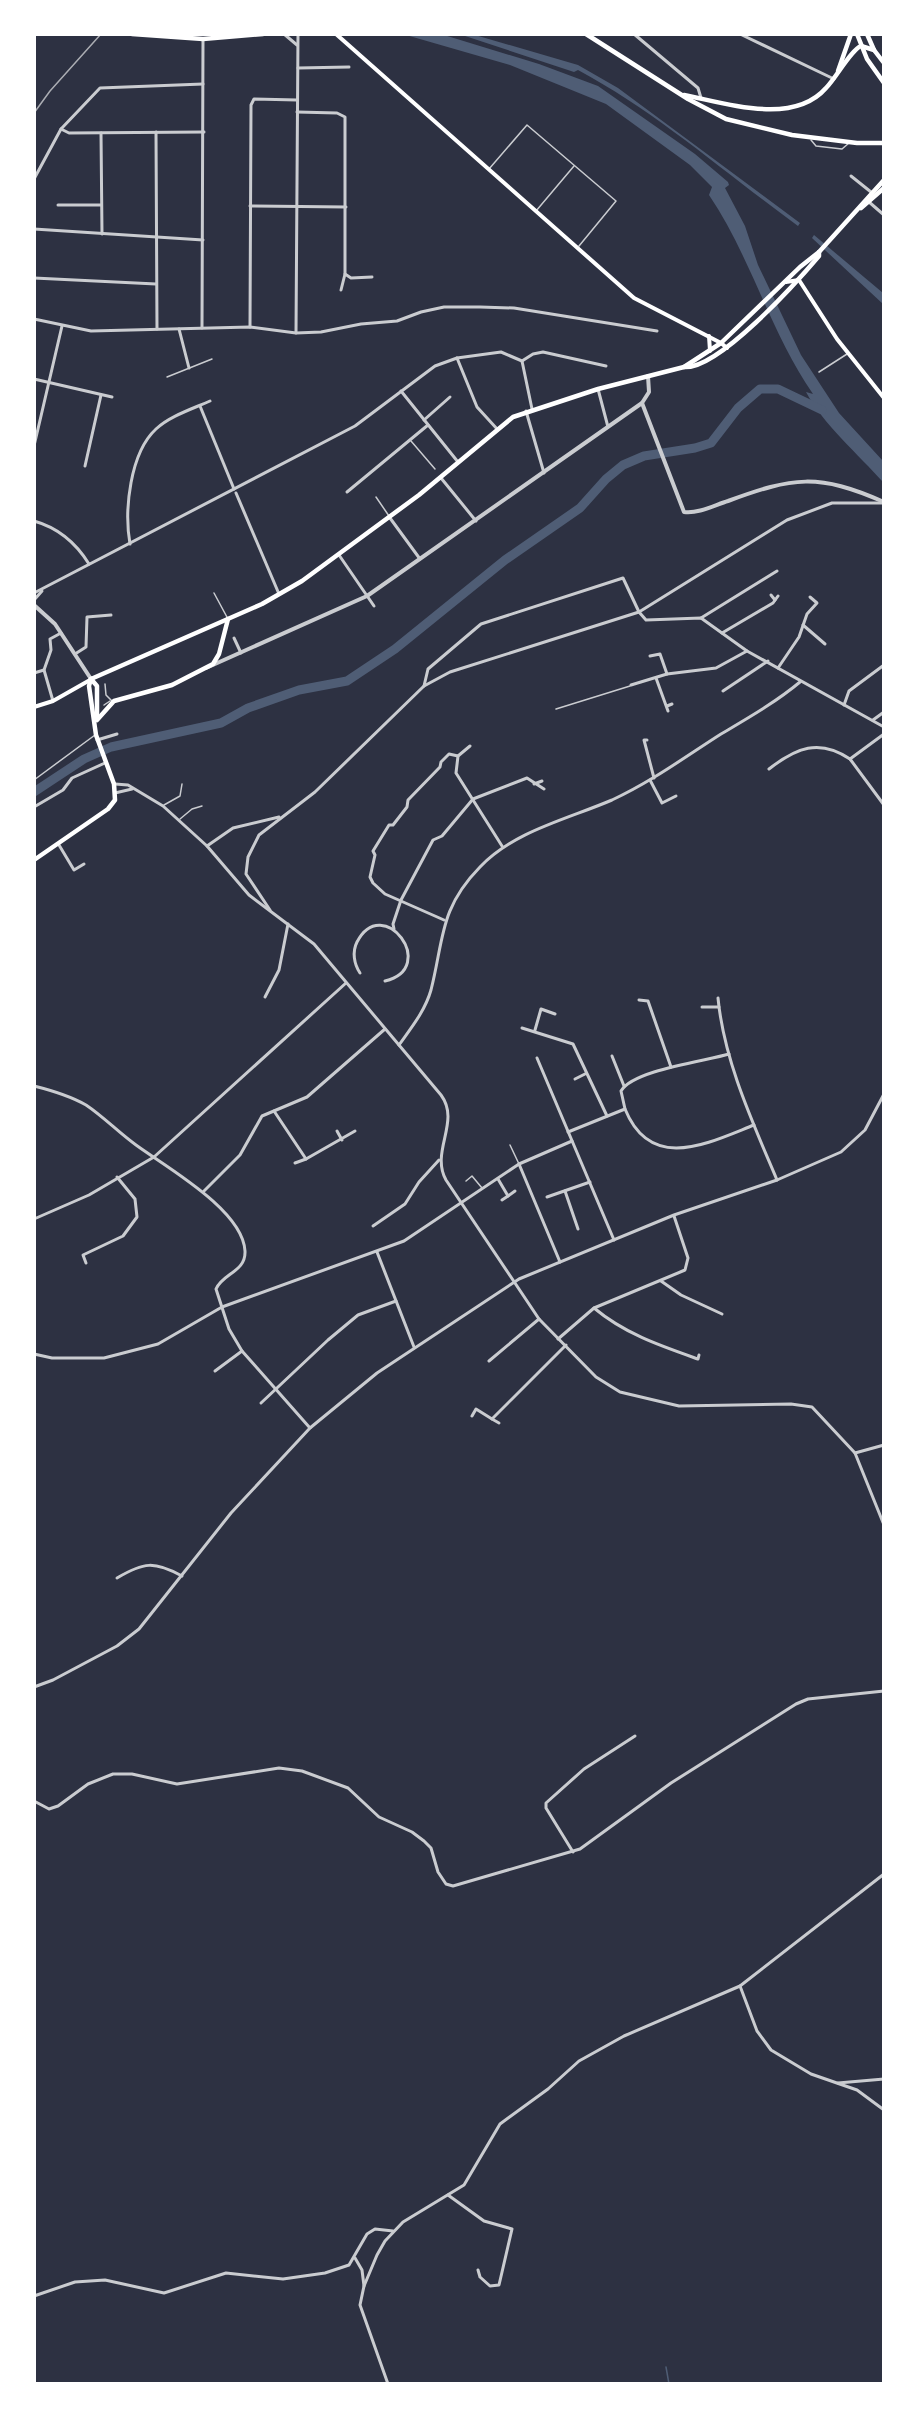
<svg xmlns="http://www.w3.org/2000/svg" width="918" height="2418" font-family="Merriweather,serif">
	<rect width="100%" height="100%" fill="#2d3142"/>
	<g fill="#4f5d75">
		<path d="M406,35H444L539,64L598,86L695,154L728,182L729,185L725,188L745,226L758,265L801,355L839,413L883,461V482C859,455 822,423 806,392L813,394C771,334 750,255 709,195L712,187L690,165L606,104L510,65Z"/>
		<path d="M462,35H475L578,65L618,88L800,223L798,226C725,173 658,113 578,70L574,72Z"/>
		<path d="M814,235L883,293V304L812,238Z"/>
	</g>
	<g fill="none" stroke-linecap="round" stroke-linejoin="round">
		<path stroke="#4f5d75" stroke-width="1.5" d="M666,2367L669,2384"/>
		<path stroke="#4f5d75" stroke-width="9" d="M34,792L84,759L111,747L221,723L248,708L299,690L347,681L395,649L505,560L580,508L606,479L623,465L644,456L695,448L711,443L738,408L760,389H778L822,410"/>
		<g stroke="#caccd0" stroke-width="1.5">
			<path d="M811,140L816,146L842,149L849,143"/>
			<path d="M489,169L527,125L616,201L579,246"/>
			<path d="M536,211L574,166"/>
			<path d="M819,372L847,354"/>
			<path d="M167,377L212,359"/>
			<path d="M411,441L435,469"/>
			<path d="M376,497L389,516"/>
			<path d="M214,593L228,619"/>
			<path d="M105,684L106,695L112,701"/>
			<path d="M104,705L110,701"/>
			<path d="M556,709L630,686"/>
			<path d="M34,780L95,735"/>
			<path d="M164,805L180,796L182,784"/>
			<path d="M180,819L192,809L202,806"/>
			<path d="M510,1145L519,1164"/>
			<path d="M466,1181L472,1176L482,1188"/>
		</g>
		<g stroke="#caccd0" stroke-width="3">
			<path d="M284,34L297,45"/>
			<path d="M634,34L698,88L701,98"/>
			<path d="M740,34L834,79"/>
			<path d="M298,68L349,67"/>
			<path d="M297,112L337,113L345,117V274L351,278L372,277"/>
			<path d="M61,129L69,133L204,132"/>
			<path d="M156,132L157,329"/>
			<path d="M101,133L102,234"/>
			<path d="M851,176L871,192"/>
			<path d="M34,179L61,129L100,88L203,84"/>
			<path d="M869,202L884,215"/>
			<path d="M58,205H101"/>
			<path d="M250,206L346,207"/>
			<path d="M34,229L203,240"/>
			<path d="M34,278L156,284"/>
			<path d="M341,290L345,274"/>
			<path d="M34,319L91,331L250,327L296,333L321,332L361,324L397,321L421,312L444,307H480L514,308L657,331"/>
			<path d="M250,327L251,105L254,99L297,100"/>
			<path d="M202,328L203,39"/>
			<path d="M179,329L189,368"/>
			<path d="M296,333L298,34"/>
			<path d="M457,358L477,407L498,430"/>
			<path d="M522,361L532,409"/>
			<path d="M34,379L112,397"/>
			<path d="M598,389L608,427"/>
			<path d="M401,391L458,462"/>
			<path d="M200,406L234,489"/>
			<path d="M526,411L544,473"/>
			<path d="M424,420L450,397"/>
			<path d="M34,446L62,326"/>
			<path d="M85,466L101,395"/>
			<path d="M441,478L476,521"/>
			<path d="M347,492L428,425"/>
			<path d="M236,493L279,594"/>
			<path d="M390,518L420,559"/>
			<path d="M34,521C59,528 76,543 89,564"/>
			<path d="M130,544C124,510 130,453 156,429C170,416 192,409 210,401"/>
			<path d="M339,555L374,606"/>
			<path d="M34,593L355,426L435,366L457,358L501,352L522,361L533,354L543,352L606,366"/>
			<path d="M771,595L775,600"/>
			<path d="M34,600L42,591"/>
			<path d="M701,618L777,571"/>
			<path d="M803,625L825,644"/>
			<path d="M722,633L773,603L778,596"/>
			<path d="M234,638L241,653"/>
			<path d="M75,654L86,647L87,617L111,615"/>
			<path d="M650,656L660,654L667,674"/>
			<path d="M778,668L799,637L807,614L817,603L810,597"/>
			<path d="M34,673L44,670"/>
			<path d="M656,678L668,711"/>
			<path d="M631,685L667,674L716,668L747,651"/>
			<path d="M424,686L428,669L481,624L623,578L639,612L646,620L701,618L747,651L884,727"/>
			<path d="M723,691L768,661"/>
			<path d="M53,701L44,670L51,650L50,639L61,633"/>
			<path d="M844,705L849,691L884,665"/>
			<path d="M667,706L672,704"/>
			<path d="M873,720L884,712"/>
			<path d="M884,734L850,759L884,805"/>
			<path d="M97,740L117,734"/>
			<path d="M647,740H644L654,778"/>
			<path d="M470,746L458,756L456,773L502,846"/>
			<path d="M769,769C796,748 819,738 850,759"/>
			<path d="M650,780L662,803L676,796"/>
			<path d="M115,784L128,785L163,806L207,846L249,895L314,944L441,1095C461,1122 430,1151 446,1180L539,1319L596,1377L620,1392L679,1406L791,1404L812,1407L855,1453L884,1525"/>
			<path d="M534,784L542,781"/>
			<path d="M115,793L132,789"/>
			<path d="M34,807L63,790L72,778L105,763"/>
			<path d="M59,845L74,870L84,864"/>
			<path d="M207,846L233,828L279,817"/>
			<path d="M270,910L246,874L248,857L259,835L315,792L424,686L450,672L639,612L787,520L832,503H883"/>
			<path d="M444,920L385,894L373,883L370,877L375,855L373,851L389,825H393L407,807L408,800L440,767L441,762L449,754L458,756"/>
			<path d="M394,929L393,924L401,900L433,840L442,836L473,799L527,778L544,789"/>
			<path d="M360,973C354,964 352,952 357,942C383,892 440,968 385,981"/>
			<path d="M265,997L279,970L288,924"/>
			<path d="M718,998C724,1061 753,1123 777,1180"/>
			<path d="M639,1000L648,1001L671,1067"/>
			<path d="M702,1007H719"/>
			<path d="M522,1028L573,1044L607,1116"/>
			<path d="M535,1030L541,1009L555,1014"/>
			<path d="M399,1045C411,1028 425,1011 431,990C444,939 439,909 480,867C514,831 568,819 612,800C651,782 685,757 721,734C748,718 776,702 800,682"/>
			<path d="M612,1056L624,1086"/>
			<path d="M537,1058L614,1240"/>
			<path d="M575,1079L585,1074"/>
			<path d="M34,1086C50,1090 72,1097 86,1105C104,1117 119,1133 136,1145C166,1167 243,1210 245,1251C246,1272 223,1273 216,1289L229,1329L242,1351L310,1428"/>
			<path d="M625,1109C651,1173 708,1143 754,1125"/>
			<path d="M274,1111L306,1159L355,1131"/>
			<path d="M337,1131L342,1140"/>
			<path d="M568,1132L625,1109L621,1091C633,1070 706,1061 729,1054"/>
			<path d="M295,1163L306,1159"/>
			<path d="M519,1164L560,1262"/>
			<path d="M498,1179L508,1196L515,1191"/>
			<path d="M204,1191L240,1155L262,1116L307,1097L385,1029"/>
			<path d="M565,1191L578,1229"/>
			<path d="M547,1197L590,1182"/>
			<path d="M502,1200L508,1196"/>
			<path d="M34,1219L89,1195L154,1157L346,983"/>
			<path d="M373,1226L405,1204L419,1182L439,1160"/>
			<path d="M377,1252L414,1347"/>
			<path d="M86,1263L83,1255L123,1236L137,1217L135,1199L117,1177"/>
			<path d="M661,1281L681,1295L722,1314"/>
			<path d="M594,1308C625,1334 661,1346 698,1359L699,1355"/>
			<path d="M558,1339L594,1308L685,1270L688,1258L674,1216"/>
			<path d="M34,1354L52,1358H104L158,1344L222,1307L404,1241L519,1164L572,1141"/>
			<path d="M489,1361L539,1319"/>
			<path d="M215,1371L242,1351"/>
			<path d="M261,1403L328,1340L358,1315L396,1301"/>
			<path d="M472,1416L476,1409L492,1419L566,1345"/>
			<path d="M492,1419L499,1423"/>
			<path d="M855,1453L884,1445"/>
			<path d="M117,1578C144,1562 154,1561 182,1576"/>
			<path d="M884,1612V1620"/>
			<path d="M34,1687L53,1680L117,1646L139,1629L231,1513L310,1428L377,1373L519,1279L674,1215L777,1180L841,1152L865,1130L884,1094"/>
			<path d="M34,1801L49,1809L58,1806L88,1784L113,1774H132L177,1784L279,1768L302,1771L348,1788L379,1817L412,1832L424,1841L431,1848L438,1872L446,1884L453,1886L580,1849L671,1783L796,1704L808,1699L884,1691"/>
			<path d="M573,1852L546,1808V1803L584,1769L635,1736"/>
			<path d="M740,1986L757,2031L771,2050L811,2074L857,2090L884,2110"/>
			<path d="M838,2083L884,2079"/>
			<path d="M448,2195L484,2221L512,2229L499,2285L490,2286L480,2277L478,2270"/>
			<path d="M355,2258L362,2270L364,2286"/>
			<path d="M34,2296L75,2282L105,2280L164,2293L226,2273L283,2279L325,2273L349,2265L367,2234L375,2229L393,2231"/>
			<path d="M388,2384L360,2305L364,2286L377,2255L385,2241L403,2222L464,2185L500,2124L548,2089L579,2061L624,2036L740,1986L884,1874"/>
		</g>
		<g stroke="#caccd0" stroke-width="4">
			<path d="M642,403L684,512C698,514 715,505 728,501C793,477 818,473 884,502"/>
			<path d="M34,605L55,624L91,679"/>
			<path d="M206,668L367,596L642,403L649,392L648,376"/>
		</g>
		<g stroke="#fff" stroke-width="4">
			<path d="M336,34L634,298L721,343L727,348"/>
			<path d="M786,282L799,280L837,339L884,398"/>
			<path d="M709,336L710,351"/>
			<path d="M34,707L53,701L90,680"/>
		</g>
		<g stroke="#fff" stroke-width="4.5">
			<path d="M132,34L203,39L263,34"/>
			<path d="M586,34L688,99L726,119L792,135L857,143H884"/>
			<path d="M838,71L851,34"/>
			<path d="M684,95C726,103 793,126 826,88C836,78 851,50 861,46L874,50"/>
			<path d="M861,208L884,188"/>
			<path d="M684,367L721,343L800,267L819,252L884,180"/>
			<path d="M91,679L262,604L302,581L419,495L513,417L598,389L684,367C718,370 796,283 819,256V252"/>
			<path d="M91,679L97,686V719"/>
			<path d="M97,720L114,701L172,685L213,664L219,654L228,619"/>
			<path d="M34,860L108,809L115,800L114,784L96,735L89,686L91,679"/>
		</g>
		<g stroke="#fff" stroke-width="4.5">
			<path d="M857,34L867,59L884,83"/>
			<path d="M867,34L874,50L884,63"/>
		</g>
		<path stroke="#abadb3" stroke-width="1.5" d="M34,113L50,91L101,34"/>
	</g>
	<rect width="918" height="2418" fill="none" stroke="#ffffff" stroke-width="72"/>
</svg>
